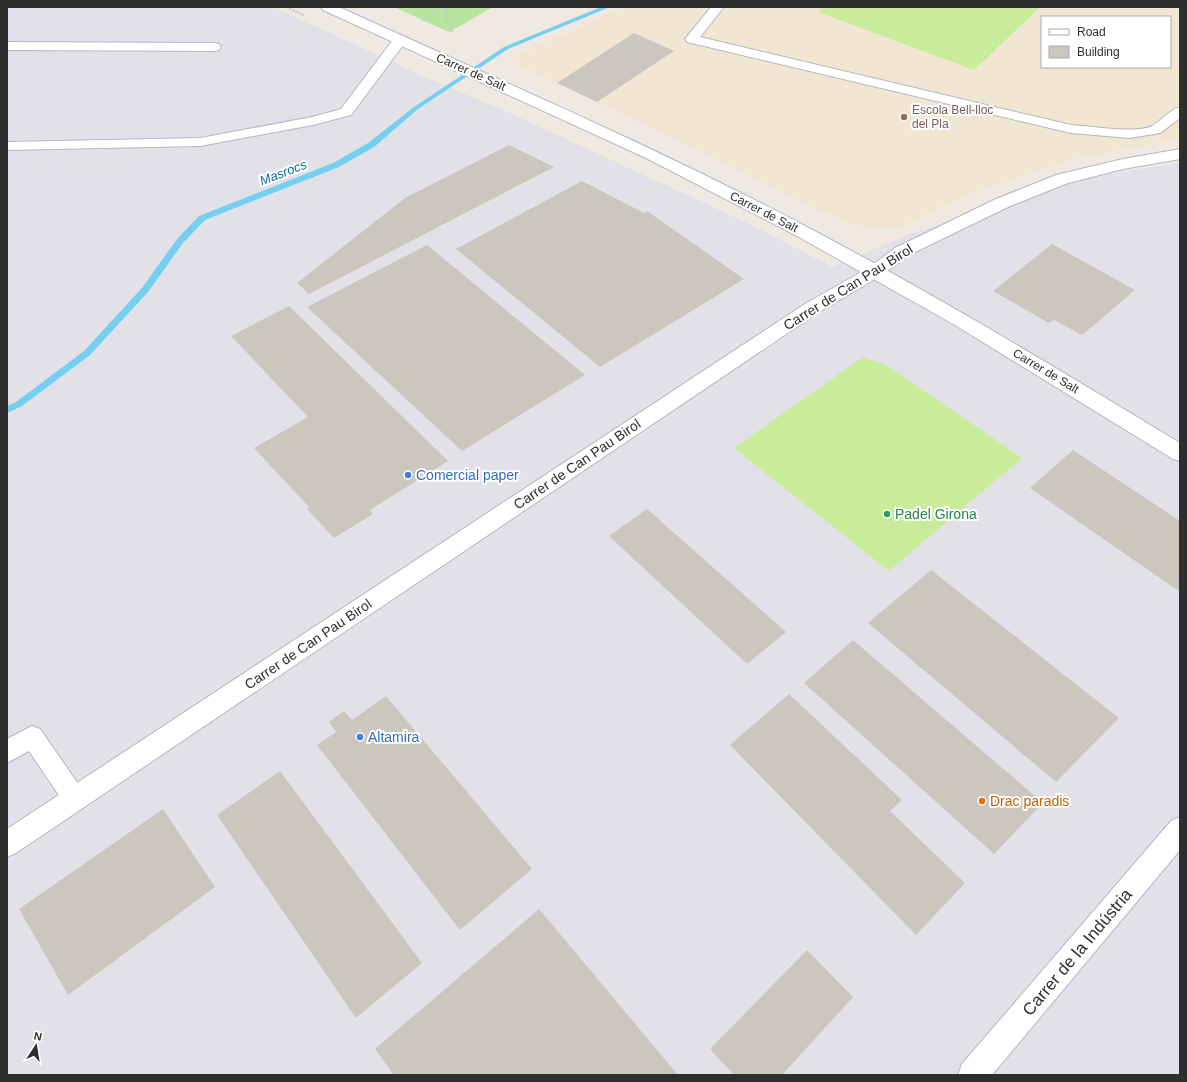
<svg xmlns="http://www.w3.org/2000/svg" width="1187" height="1082" font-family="Arial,sans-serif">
	<rect width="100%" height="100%" fill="#efe9e1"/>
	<path fill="#e3e1e8" d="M7,7H274L418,74L512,114L754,226L832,267L910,234L1087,177L1180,163V1075H7Z"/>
	<path fill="#f0e6d1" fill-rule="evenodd" d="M632,7H1180V139L1074,159L978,191L933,210L905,226L877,229L847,223L509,60L611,12ZM1042,17H1170V67H1042Z"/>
	<path fill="#b6e59e" d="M394,7H493L449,32Z"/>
	<g fill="#c9ec9a">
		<path d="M825,7H1040L974,70L818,12Z"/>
		<path d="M863,357L888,366L1022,458L889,571L734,448Z"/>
	</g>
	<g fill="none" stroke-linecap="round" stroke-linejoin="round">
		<path fill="#75cff0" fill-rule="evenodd" d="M601,7H610L508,49L418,109L374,147L339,167L205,220L183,243L148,292L90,355L22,406L7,413V406L16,402L84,351L142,288L177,239L199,216L333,163L368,143L414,107L504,47Z"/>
	</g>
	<g fill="#cbc7bf">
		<path d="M634,33L674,51L597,102L557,83Z"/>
		<path d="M509,145L554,167L309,294L297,283L405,198Z"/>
		<path d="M582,181L644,213L647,211L744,279L600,367L456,249Z"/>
		<path d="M1052,244L1135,290L1082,335L1054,320L1049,323L993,291Z"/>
		<path d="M427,245L585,375L462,451L307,307Z"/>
		<path d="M289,306L448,461L370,510L373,514L334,538L307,509L309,507L254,448L308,417L231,336Z"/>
		<path d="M1073,450L1180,521V592L1030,488Z"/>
		<path d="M647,509L786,632L747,664L609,536Z"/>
		<path d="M931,570L1119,718L1056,782L868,623Z"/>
		<path d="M853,640L1043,803L994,854L804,683Z"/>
		<path d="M789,694L902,800L890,811L965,883L916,935L730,745Z"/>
		<path d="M386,696L532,869L460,930L317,745L336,732L329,722L344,711L352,720Z"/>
		<path d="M280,771L422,963L356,1018L217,815Z"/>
		<path d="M163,809L215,887L68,995L19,909Z"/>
		<path d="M539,909L678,1075H394L375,1049Z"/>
		<path d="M807,950L853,997L782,1075H734L710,1049Z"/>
	</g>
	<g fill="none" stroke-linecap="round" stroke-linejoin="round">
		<defs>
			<g id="lane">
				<path d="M711,7H724L700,37L1071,125C1090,126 1136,134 1152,126C1162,120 1169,110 1180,107V118L1160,133L1130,138L1071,133L687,42L685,39Z"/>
				<path d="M400,36L405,37L407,40L351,115L313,125L200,146L7,150V142L200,138L312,117L341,109L395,37Z"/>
				<path d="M7,42L214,43L219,44L221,47L219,50L214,51L7,50Z"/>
				<path d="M32,726L40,729L83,791L87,799L83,807L75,810L67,807L29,751L7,763V739Z"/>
			</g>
			<g id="street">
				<path d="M1180,149V159L1123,169L1068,183L1008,207L907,256L882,275L819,312L16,853L7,857V829L805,304L870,267L895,248L996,199L1056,175L1123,159Z"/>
				<path d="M1180,817V850L992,1075H958L962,1064L1171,821Z"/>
			</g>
			<path id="secondary" d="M321,7H339C497,79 656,147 809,228C936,295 1058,369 1180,443V461L1173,459L955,325L797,236L646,158L323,10Z"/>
		</defs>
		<use href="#lane" stroke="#b4b7c1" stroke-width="2"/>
		<use href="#street" stroke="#b4b7c1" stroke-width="2"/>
		<use href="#secondary" stroke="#b4b7c1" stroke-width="2"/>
		<g stroke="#c9c9c9" stroke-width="2" stroke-dasharray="2 1.5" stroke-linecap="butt">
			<path d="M286,7L305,16"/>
			<path d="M447,7V21L453,32"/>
			<path d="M423,20L447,7"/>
		</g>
		<use href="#lane" fill="#fff" fill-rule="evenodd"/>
		<use href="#street" fill="#fff" fill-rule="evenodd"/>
		<use href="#secondary" fill="#fff" fill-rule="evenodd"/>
	</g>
	<circle fill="#8d6e63" stroke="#fff" stroke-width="1.5" cx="904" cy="117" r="4"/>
	<g fill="#3f7fe0" stroke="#fff" stroke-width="1.5">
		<circle cx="408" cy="475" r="4"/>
		<circle cx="360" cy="737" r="4"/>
	</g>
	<circle fill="#2e9e5b" stroke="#fff" stroke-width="1.5" cx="887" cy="514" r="4"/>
	<circle fill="#e8710a" stroke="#fff" stroke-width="1.5" cx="982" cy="801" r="4"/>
	<g text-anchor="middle" stroke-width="4" stroke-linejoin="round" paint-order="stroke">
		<g font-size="12" fill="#2e2e2e" stroke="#fff">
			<text transform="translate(471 72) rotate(24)" y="4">Carrer de Salt</text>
			<text transform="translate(764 212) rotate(27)" y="4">Carrer de Salt</text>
			<text transform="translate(1046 371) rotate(31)" y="4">Carrer de Salt</text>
		</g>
		<g font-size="12" fill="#785e54" stroke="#fff" text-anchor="start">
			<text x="912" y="114">Escola Bell-lloc<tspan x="912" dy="14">del Pla</tspan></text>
		</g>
		<g font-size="13" font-style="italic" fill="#0d6fa3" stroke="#fff">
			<text transform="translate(283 172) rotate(-21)" y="5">Masrocs</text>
		</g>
		<g font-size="14" fill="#2e2e2e" stroke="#fff">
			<text transform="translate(848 287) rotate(-32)" y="5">Carrer de Can Pau Birol</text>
			<text transform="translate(577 464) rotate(-34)" y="5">Carrer de Can Pau Birol</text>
			<text transform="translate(308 644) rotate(-34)" y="5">Carrer de Can Pau Birol</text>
		</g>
		<g font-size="14" fill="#366cbe" stroke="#fff" text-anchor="start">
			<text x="416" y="480">Comercial paper</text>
			<text x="368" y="742">Altamira</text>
		</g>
		<g font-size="14" fill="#27864d" stroke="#fff" text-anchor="start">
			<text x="895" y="519">Padel Girona</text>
		</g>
		<g font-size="14" fill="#c56008" stroke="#fff" text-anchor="start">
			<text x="990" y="806">Drac paradis</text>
		</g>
		<g font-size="17" fill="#2e2e2e" stroke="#fff">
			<text transform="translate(1077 952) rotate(-50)" y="6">Carrer de la Indústria</text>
		</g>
	</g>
	<rect width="1187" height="1082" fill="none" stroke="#2e2e2e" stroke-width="16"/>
	<rect x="1041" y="16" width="130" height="52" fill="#ffffff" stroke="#ababab"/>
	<rect x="1049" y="29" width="20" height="6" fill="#ffffff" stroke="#ababab"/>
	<text x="1077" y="36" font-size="12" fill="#2e2e2e">Road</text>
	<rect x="1049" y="46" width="20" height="12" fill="#cbc7bf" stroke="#ababab"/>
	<text x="1077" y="56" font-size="12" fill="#2e2e2e">Building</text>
	<g transform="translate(36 1046) rotate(12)" stroke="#ffffff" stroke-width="3" paint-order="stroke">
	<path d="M0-3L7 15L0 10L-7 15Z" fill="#2e2e2e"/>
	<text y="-6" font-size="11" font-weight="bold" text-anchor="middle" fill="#2e2e2e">N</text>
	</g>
</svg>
